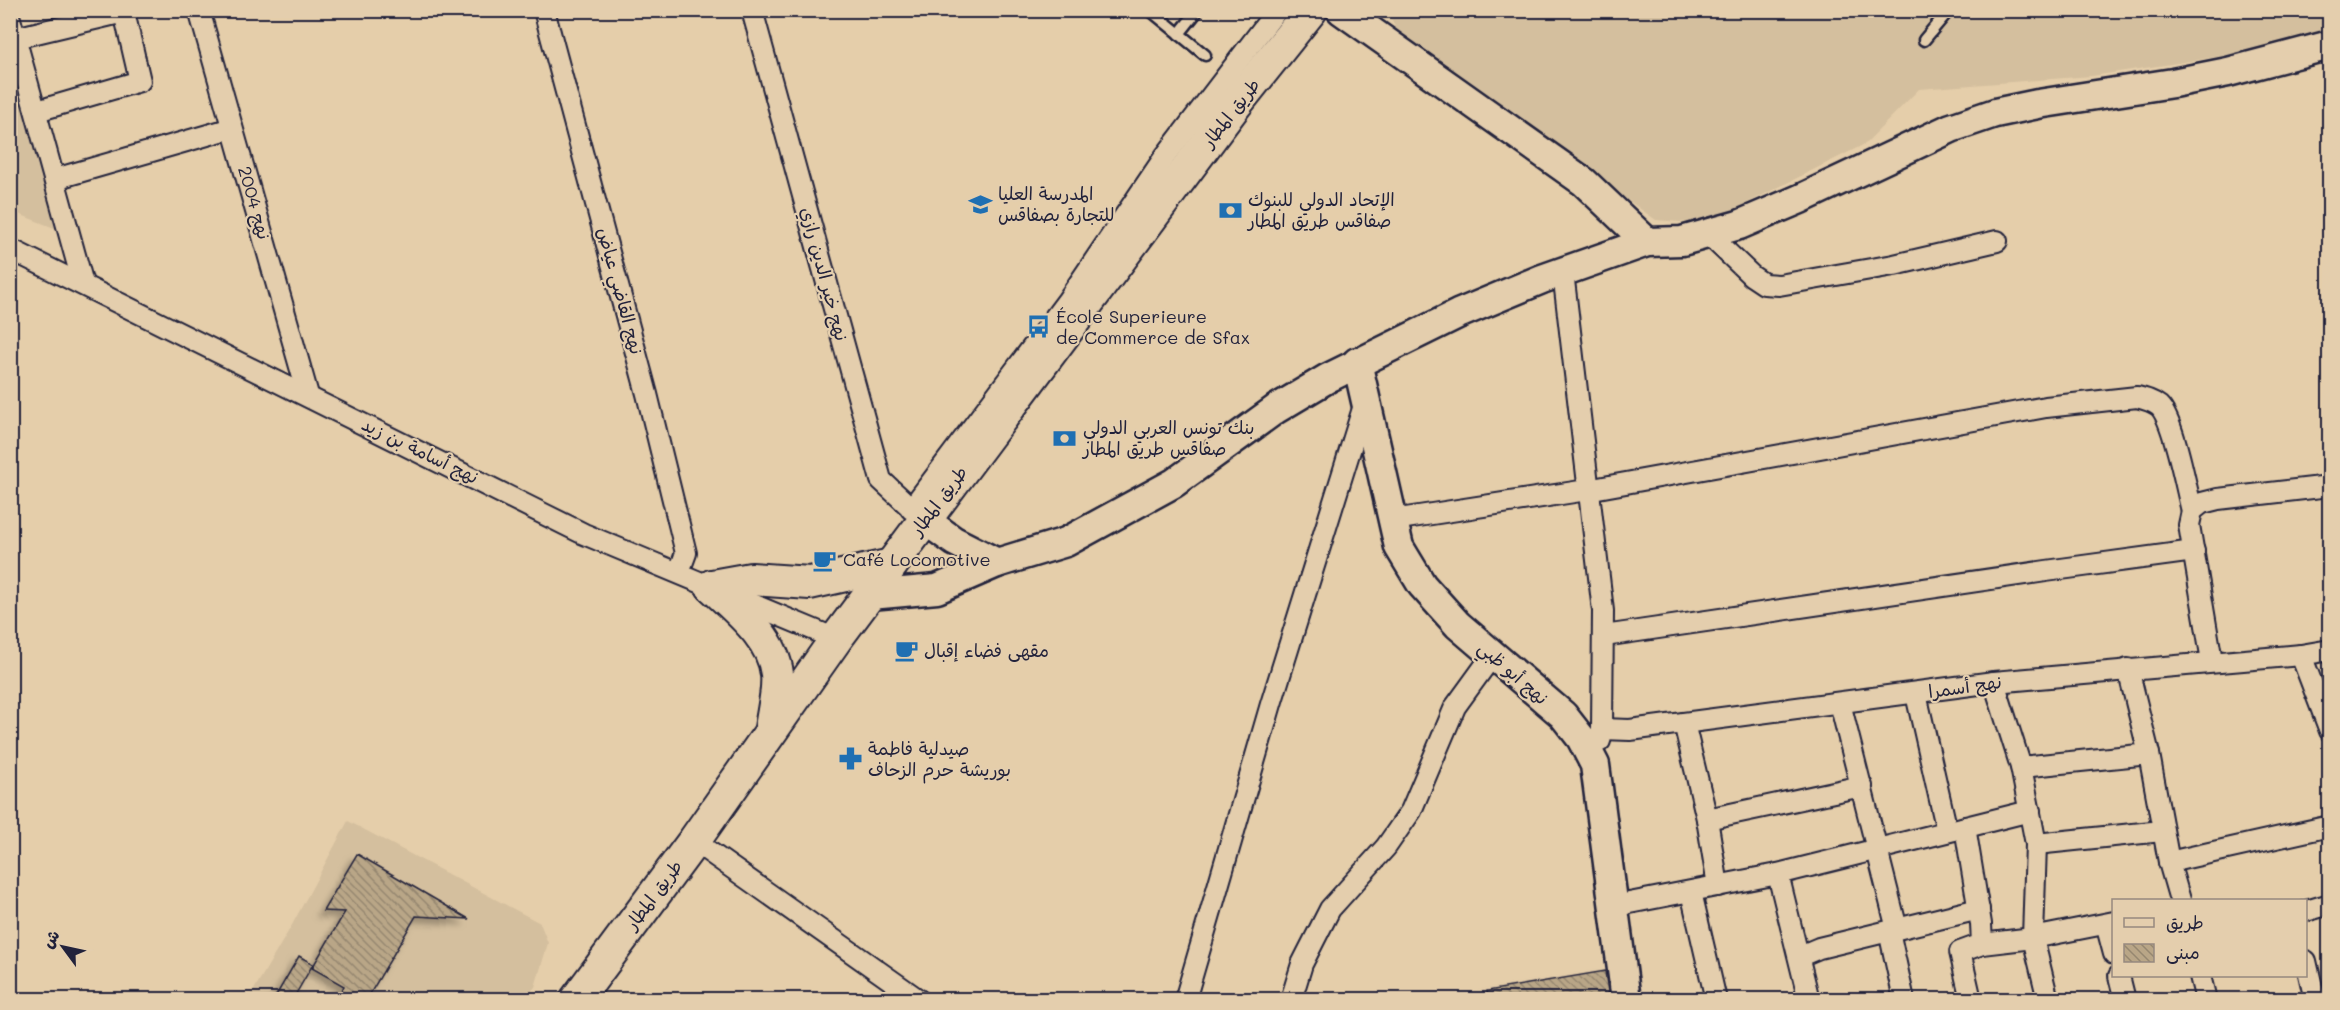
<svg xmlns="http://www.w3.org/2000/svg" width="2340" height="1010" font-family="Mali,'Playpen Sans Arabic',sans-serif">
	<defs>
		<pattern id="building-back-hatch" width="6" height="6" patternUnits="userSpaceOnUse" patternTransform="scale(1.5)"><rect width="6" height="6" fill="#b9a687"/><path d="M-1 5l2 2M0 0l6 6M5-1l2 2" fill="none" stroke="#968770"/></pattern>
		<filter id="shadow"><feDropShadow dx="-5.5" dy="5.5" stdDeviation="3" flood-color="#0004"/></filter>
	</defs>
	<rect width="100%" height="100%" fill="#e5ceaa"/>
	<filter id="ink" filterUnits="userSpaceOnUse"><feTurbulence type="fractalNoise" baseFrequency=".0167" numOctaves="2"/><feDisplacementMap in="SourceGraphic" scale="12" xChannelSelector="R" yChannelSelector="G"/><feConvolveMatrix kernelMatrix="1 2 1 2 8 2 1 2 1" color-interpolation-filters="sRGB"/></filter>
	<g filter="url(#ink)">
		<g fill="#d4bf9e">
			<path d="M2329,10L2330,27L2269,49L2092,76L1919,89L1865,144L1705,224L1656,220L1400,39L1388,11Z"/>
			<path d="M11,42L62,231L11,211Z"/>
			<path d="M348,821L540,923L548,943L535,987L524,999L248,1000L292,925Z"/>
		</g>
		<g fill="url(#building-back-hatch)" stroke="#22223b" stroke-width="1.5" filter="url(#shadow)">
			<path d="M357,854L469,919L416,916L367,999H337L344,986L312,968L345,912L323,911Z"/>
			<path d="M299,956L313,964L293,999H274Z"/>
			<path d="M1605,971L1609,999H1488L1487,991Z"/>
		</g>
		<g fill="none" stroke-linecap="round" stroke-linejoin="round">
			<defs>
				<g id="lane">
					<path d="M1150,10L1205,55"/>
					<path d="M1179,34L1198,10"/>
					<path d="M1924,40L1949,10"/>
				</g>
				<g id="street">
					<path d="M199,10L308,395"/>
					<path d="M544,10L647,394L686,553L679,572"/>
					<path d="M752,10L881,480L920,516"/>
					<path d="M10,19L83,284"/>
					<path d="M15,38L124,12L140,81L37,111"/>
					<path d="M55,179L232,128"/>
					<path d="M1709,235L1752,276L1764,284L1779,285L1894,265L1997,241"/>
					<path d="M10,249L584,534L836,639"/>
					<path d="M1563,272L1603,611L1602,729L1600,741"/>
					<path d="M911,509L1067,301L1166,155L1277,10"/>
					<path d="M1393,520L1587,490L2046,407L2137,397C2145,399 2153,401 2159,406C2174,420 2186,488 2192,511"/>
					<path d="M1604,636L2046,571L2194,551"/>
					<path d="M2301,655L2330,731"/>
					<path d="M2212,661L2189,525L2192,511L2202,503L2218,499L2330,486"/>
					<path d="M2128,669L2149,754L2169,862L2180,900"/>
					<path d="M1994,682L2021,767L2036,844L2033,938L2048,1000"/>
					<path d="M1916,694L1947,831"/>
					<path d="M1840,703L1897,929"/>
					<path d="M1684,723L1707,819L1718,886"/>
					<path d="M1602,729L1630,730L1994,682L2301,655L2330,650"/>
					<path d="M2021,767L2149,754"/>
					<path d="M1707,819L1862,786"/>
					<path d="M1965,827L1981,924L1982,944L1960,952L1971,1000"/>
					<path d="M694,841L919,1000"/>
					<path d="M2036,844L2162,831"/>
					<path d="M2169,862L2330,826"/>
					<path d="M1778,874L1809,1000"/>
					<path d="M1691,892L1716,1000"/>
					<path d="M1614,906L1778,874L2030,811"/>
					<path d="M2306,911L2330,904"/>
					<path d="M2106,924L2114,954"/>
					<path d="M1889,931L1904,1000"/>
					<path d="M1982,944L2033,938L2114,922"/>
					<path d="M1800,956L1819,948L1979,909"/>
					<path d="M2306,961L2315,1000"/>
					<path d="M2119,976L2125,1000"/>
					<path d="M2200,976L2206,1000"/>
					<path d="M1185,1000L1271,704L1365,402"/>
					<path d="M1291,1000L1302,964L1330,909L1386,847L1411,811L1455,707L1492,656"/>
				</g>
				<g id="secondary">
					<path d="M1341,10L1584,182L1647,242"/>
					<path d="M1357,362L1399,547L1422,585L1458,625L1563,715L1581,738L1595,765L1626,1000"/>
					<path d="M925,520L954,541L997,563"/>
					<path d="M870,595L937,589L997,563L1066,542L1174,483L1276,409L1328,378L1458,314L1542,279L1647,242L1682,241L1739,225L1800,199L1951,128L1995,113L2038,104L2173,83L2228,72L2330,45"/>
				</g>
				<g id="primary">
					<path d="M712,586L751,579L810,583L891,565"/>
					<path d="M712,586C736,609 773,637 777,674C779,691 773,712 771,729"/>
					<path d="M576,1000L694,841L836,639L1236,104L1311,10"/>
				</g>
			</defs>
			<use href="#lane" stroke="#22223b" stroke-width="15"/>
			<use href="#street" stroke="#22223b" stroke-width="24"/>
			<use href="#secondary" stroke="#22223b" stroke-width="33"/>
			<use href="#primary" stroke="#22223b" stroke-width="36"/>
			<use href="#lane" stroke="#e4cead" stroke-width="10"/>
			<use href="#street" stroke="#e4cead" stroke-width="20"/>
			<use href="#secondary" stroke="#e4cead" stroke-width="28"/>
			<use href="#primary" stroke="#e4cead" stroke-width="32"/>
		</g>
	</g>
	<defs>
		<symbol id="university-bare" viewBox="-9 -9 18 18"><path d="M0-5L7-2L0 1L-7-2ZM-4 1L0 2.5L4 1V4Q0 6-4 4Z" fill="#1f6fb2" stroke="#e4cead" stroke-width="2.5" paint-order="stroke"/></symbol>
		<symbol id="bank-bare" viewBox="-9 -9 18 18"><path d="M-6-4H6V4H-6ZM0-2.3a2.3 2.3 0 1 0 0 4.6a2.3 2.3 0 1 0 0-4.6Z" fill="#1f6fb2" stroke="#e4cead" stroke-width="2.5" paint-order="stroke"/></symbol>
		<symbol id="bus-bare" viewBox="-9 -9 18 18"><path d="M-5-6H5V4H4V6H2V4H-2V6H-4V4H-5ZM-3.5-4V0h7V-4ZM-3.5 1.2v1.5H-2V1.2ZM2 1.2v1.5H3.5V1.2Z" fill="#1f6fb2" stroke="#e4cead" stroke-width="2.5" paint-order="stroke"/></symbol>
		<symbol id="cafe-bare" viewBox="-9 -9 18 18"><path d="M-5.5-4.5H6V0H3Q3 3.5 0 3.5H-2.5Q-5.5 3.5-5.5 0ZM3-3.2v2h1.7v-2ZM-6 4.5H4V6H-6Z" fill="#1f6fb2" stroke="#e4cead" stroke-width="2.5" paint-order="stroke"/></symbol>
		<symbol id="pharmacy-bare" viewBox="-9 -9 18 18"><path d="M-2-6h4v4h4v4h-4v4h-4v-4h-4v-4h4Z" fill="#1f6fb2" stroke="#e4cead" stroke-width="2.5" paint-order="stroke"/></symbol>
	</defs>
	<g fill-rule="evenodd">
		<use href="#university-bare" x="964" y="188" width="33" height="33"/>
		<use href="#bank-bare" x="1214" y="194" width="33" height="33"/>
		<use href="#bus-bare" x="1022" y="310" width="33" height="33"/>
		<use href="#bank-bare" x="1048" y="422" width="33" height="33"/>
		<use href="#cafe-bare" x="808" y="544" width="33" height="33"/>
		<use href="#cafe-bare" x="890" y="634" width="33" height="33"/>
		<use href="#pharmacy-bare" x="834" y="742" width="33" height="33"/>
	</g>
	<g text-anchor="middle" stroke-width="4.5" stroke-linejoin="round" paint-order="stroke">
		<g font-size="18" fill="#22223b" stroke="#e4cead">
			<text transform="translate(1231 113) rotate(-52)" y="6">طريق المطار</text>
			<text transform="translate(254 203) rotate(74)" y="6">نهج 2004</text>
			<text transform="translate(824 274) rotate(75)" y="6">نهج خير الدين رازي</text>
			<text transform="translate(620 291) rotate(75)" y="6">نهج القاضي عياض</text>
			<text transform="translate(420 451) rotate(26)" y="6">نهج أسامة بن زيد</text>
			<text transform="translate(939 501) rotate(-53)" y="6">طريق المطار</text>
			<text transform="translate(1513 673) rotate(41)" y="6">نهج أبو ظبي</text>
			<text transform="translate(1965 687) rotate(-8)" y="6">نهج أسمرا</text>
			<text transform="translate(654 895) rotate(-53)" y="6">طريق المطار</text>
		</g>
		<g font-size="18" fill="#22223b" stroke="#e4cead" text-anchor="start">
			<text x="998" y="200">المدرسة العليا<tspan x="998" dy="21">للتجارة بصفاقس</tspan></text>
			<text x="1248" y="206">الإتحاد الدولي للبنوك<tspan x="1248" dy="21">صفاقس طريق المطار</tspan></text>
			<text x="1056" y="323">École Superieure<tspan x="1056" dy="21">de Commerce de Sfax</tspan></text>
			<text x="1083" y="434">بنك تونس العربي الدولي<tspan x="1083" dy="21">صفاقس طريق المطار</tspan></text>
			<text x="843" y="566">Café Locomotive</text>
			<text x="924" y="657">مقهى فضاء إقبال</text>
			<text x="868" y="755">صيدلية فاطمة<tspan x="868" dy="21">بوريشة حرم الزحاف</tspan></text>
		</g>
	</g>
	<rect width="2340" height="1010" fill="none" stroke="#e4cead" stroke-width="36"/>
	<rect x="18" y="18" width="2304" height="974" fill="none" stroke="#22223b" stroke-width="2" filter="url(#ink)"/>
	<rect x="2112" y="899" width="195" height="78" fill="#e4cead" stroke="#96897f" stroke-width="1.5"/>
	<rect x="2124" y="918" width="30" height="9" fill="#e4cead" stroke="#96897f" stroke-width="1.5"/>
	<text x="2166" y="929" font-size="18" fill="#22223b">طريق</text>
	<rect x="2124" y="944" width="30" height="18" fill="url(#building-back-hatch)" stroke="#96897f" stroke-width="1.5"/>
	<text x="2166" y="959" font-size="18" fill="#22223b">مبنى</text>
	<g transform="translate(63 947) rotate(303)" stroke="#e4cead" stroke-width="4.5" paint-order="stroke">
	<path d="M0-4.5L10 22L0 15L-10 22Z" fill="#22223b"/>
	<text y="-9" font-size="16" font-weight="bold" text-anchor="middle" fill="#22223b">ش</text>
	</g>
</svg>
